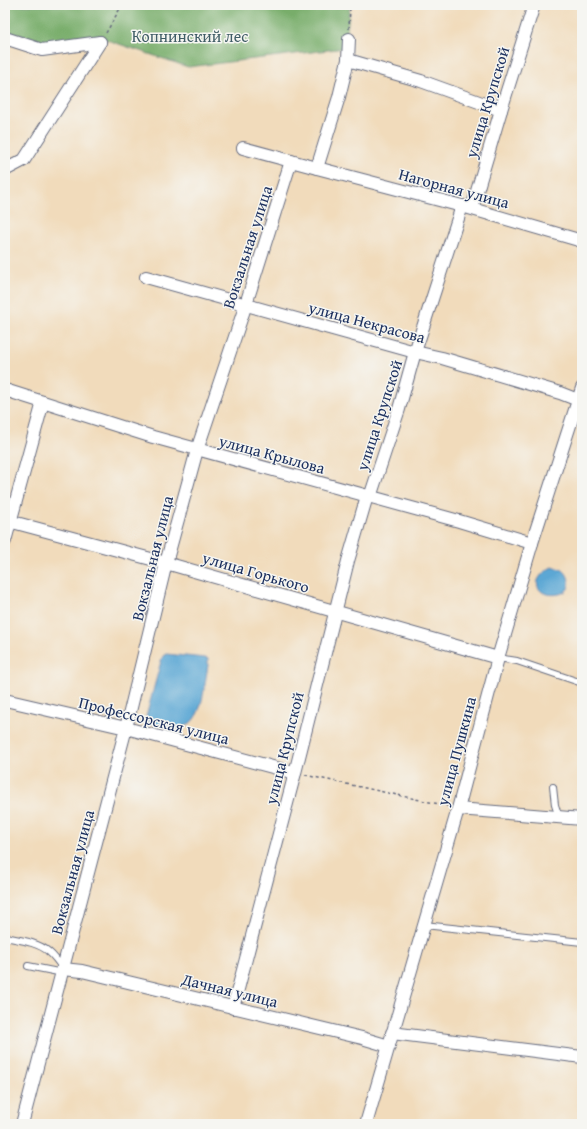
<svg xmlns="http://www.w3.org/2000/svg" width="587" height="1129" font-family="'Gentium Book Plus',serif">
	<rect width="100%" height="100%" fill="#f6f6f2"/>
	<filter id="ink" filterUnits="userSpaceOnUse"><feTurbulence type="fractalNoise" baseFrequency=".025" numOctaves="2"/><feDisplacementMap in="SourceGraphic" scale="8" xChannelSelector="R" yChannelSelector="G"/><feConvolveMatrix kernelMatrix="1 2 1 2 8 2 1 2 1" color-interpolation-filters="sRGB"/></filter>
	<filter id="wash" filterUnits="userSpaceOnUse"><feTurbulence type="fractalNoise" baseFrequency=".012" numOctaves="4" result="noise"/><feDisplacementMap in="SourceGraphic" scale="16" xChannelSelector="R" yChannelSelector="G"/><feGaussianBlur stdDeviation="0.9" result="paint"/><feColorMatrix in="noise" values="0 0 0 0 0 0 0 0 0 0 0 0 0 0 0 0 0 1.4 0 .05"/><feComposite in="paint" operator="in"/></filter>
	<g filter="url(#wash)">
		<rect width="100%" height="100%" fill="#f1dbbb"/>
		<path fill="#78ad6a" stroke="#4a6e64" d="M5,5H350L345,48L188,67L95,36L42,43L5,30Z"/>
		<g fill="#5ba7d4" stroke="#3b6b99">
			<path d="M552,567C555,568 558,568 561,569C568,572 572,584 567,590C562,596 546,596 541,591C531,582 544,571 552,567Z"/>
			<path d="M166,654L205,658L208,659V665C201,706 202,743 148,722L146,717L161,661L163,656Z"/>
		</g>
	</g>
	<g filter="url(#ink)">
		<g fill="none" stroke-linecap="round" stroke-linejoin="round">
			<defs>
				<g id="service">
					<path d="M498,658L517,661L582,683"/>
					<path d="M553,787L555,805L559,817"/>
					<path d="M424,925L582,942"/>
					<path d="M5,937C19,940 38,942 49,952C55,957 59,963 63,969L58,972L28,966"/>
				</g>
				<g id="minor">
					<path d="M5,38L42,50L100,42"/>
					<path d="M348,60L421,81L501,110"/>
					<path d="M243,148L291,161"/>
					<path d="M317,168L462,206L582,241"/>
					<path d="M5,170L24,160L100,42"/>
					<path d="M472,208L501,110L534,5"/>
					<path d="M146,277L415,352L442,358L560,393L578,400"/>
					<path d="M5,390L153,437L459,521L532,543"/>
					<path d="M370,497L399,409L415,352L462,206"/>
					<path d="M5,520L166,563L498,658"/>
					<path d="M5,541L43,402"/>
					<path d="M5,700L126,728L295,773"/>
					<path d="M458,809L582,819"/>
					<path d="M63,969L82,971L362,1038L389,1046"/>
					<path d="M233,1008L295,773L348,561L367,496"/>
					<path d="M392,1033L582,1057"/>
					<path d="M22,1124L126,728L166,563L197,450L246,304L291,161L317,168L339,97L348,60L349,39"/>
					<path d="M366,1124L458,809L498,658L532,543L582,388"/>
				</g>
			</defs>
			<use href="#service" stroke="#666b7f" stroke-width="8"/>
			<use href="#minor" stroke="#666b7f" stroke-width="14"/>
			<g stroke="#666b7f" stroke-width="1.5" stroke-dasharray="3 3" stroke-linecap="butt">
				<path d="M349,29L350,5"/>
				<path d="M106,33L122,5"/>
				<path d="M305,775L448,806"/>
			</g>
			<use href="#service" stroke="#fff" stroke-width="6"/>
			<use href="#minor" stroke="#fff" stroke-width="12"/>
		</g>
	</g>
	<g text-anchor="middle" stroke-width="3" stroke-linejoin="round" paint-order="stroke">
		<g font-size="16" fill="#405d66" stroke="#f6f6f2">
			<text x="190" y="42">Копнинский лес</text>
		</g>
		<g font-size="16" fill="#1b2f5e" stroke="#f6f6f2">
			<text transform="translate(487 102) rotate(-73)" y="6">улица Крупской</text>
			<text transform="translate(454 188) rotate(15)" y="6">Нагорная улица</text>
			<text transform="translate(247 247) rotate(-72)" y="6">Вокзальная улица</text>
			<text transform="translate(367 322) rotate(15)" y="6">улица Некрасова</text>
			<text transform="translate(379 415) rotate(-72)" y="6">улица Крупской</text>
			<text transform="translate(272 454) rotate(15)" y="6">улица Крылова</text>
			<text transform="translate(152 558) rotate(-76)" y="6">Вокзальная улица</text>
			<text transform="translate(256 572) rotate(16)" y="6">улица Горького</text>
			<text transform="translate(154 720) rotate(14)" y="6">Профессорская улица</text>
			<text transform="translate(284 748) rotate(-76)" y="6">улица Крупской</text>
			<text transform="translate(456 751) rotate(-75)" y="6">улица Пушкина</text>
			<text transform="translate(72 872) rotate(-75)" y="6">Вокзальная улица</text>
			<text transform="translate(230 990) rotate(14)" y="6">Дачная улица</text>
		</g>
	</g>
	<rect width="587" height="1129" fill="none" stroke="#f6f6f2" stroke-width="20"/>
</svg>
